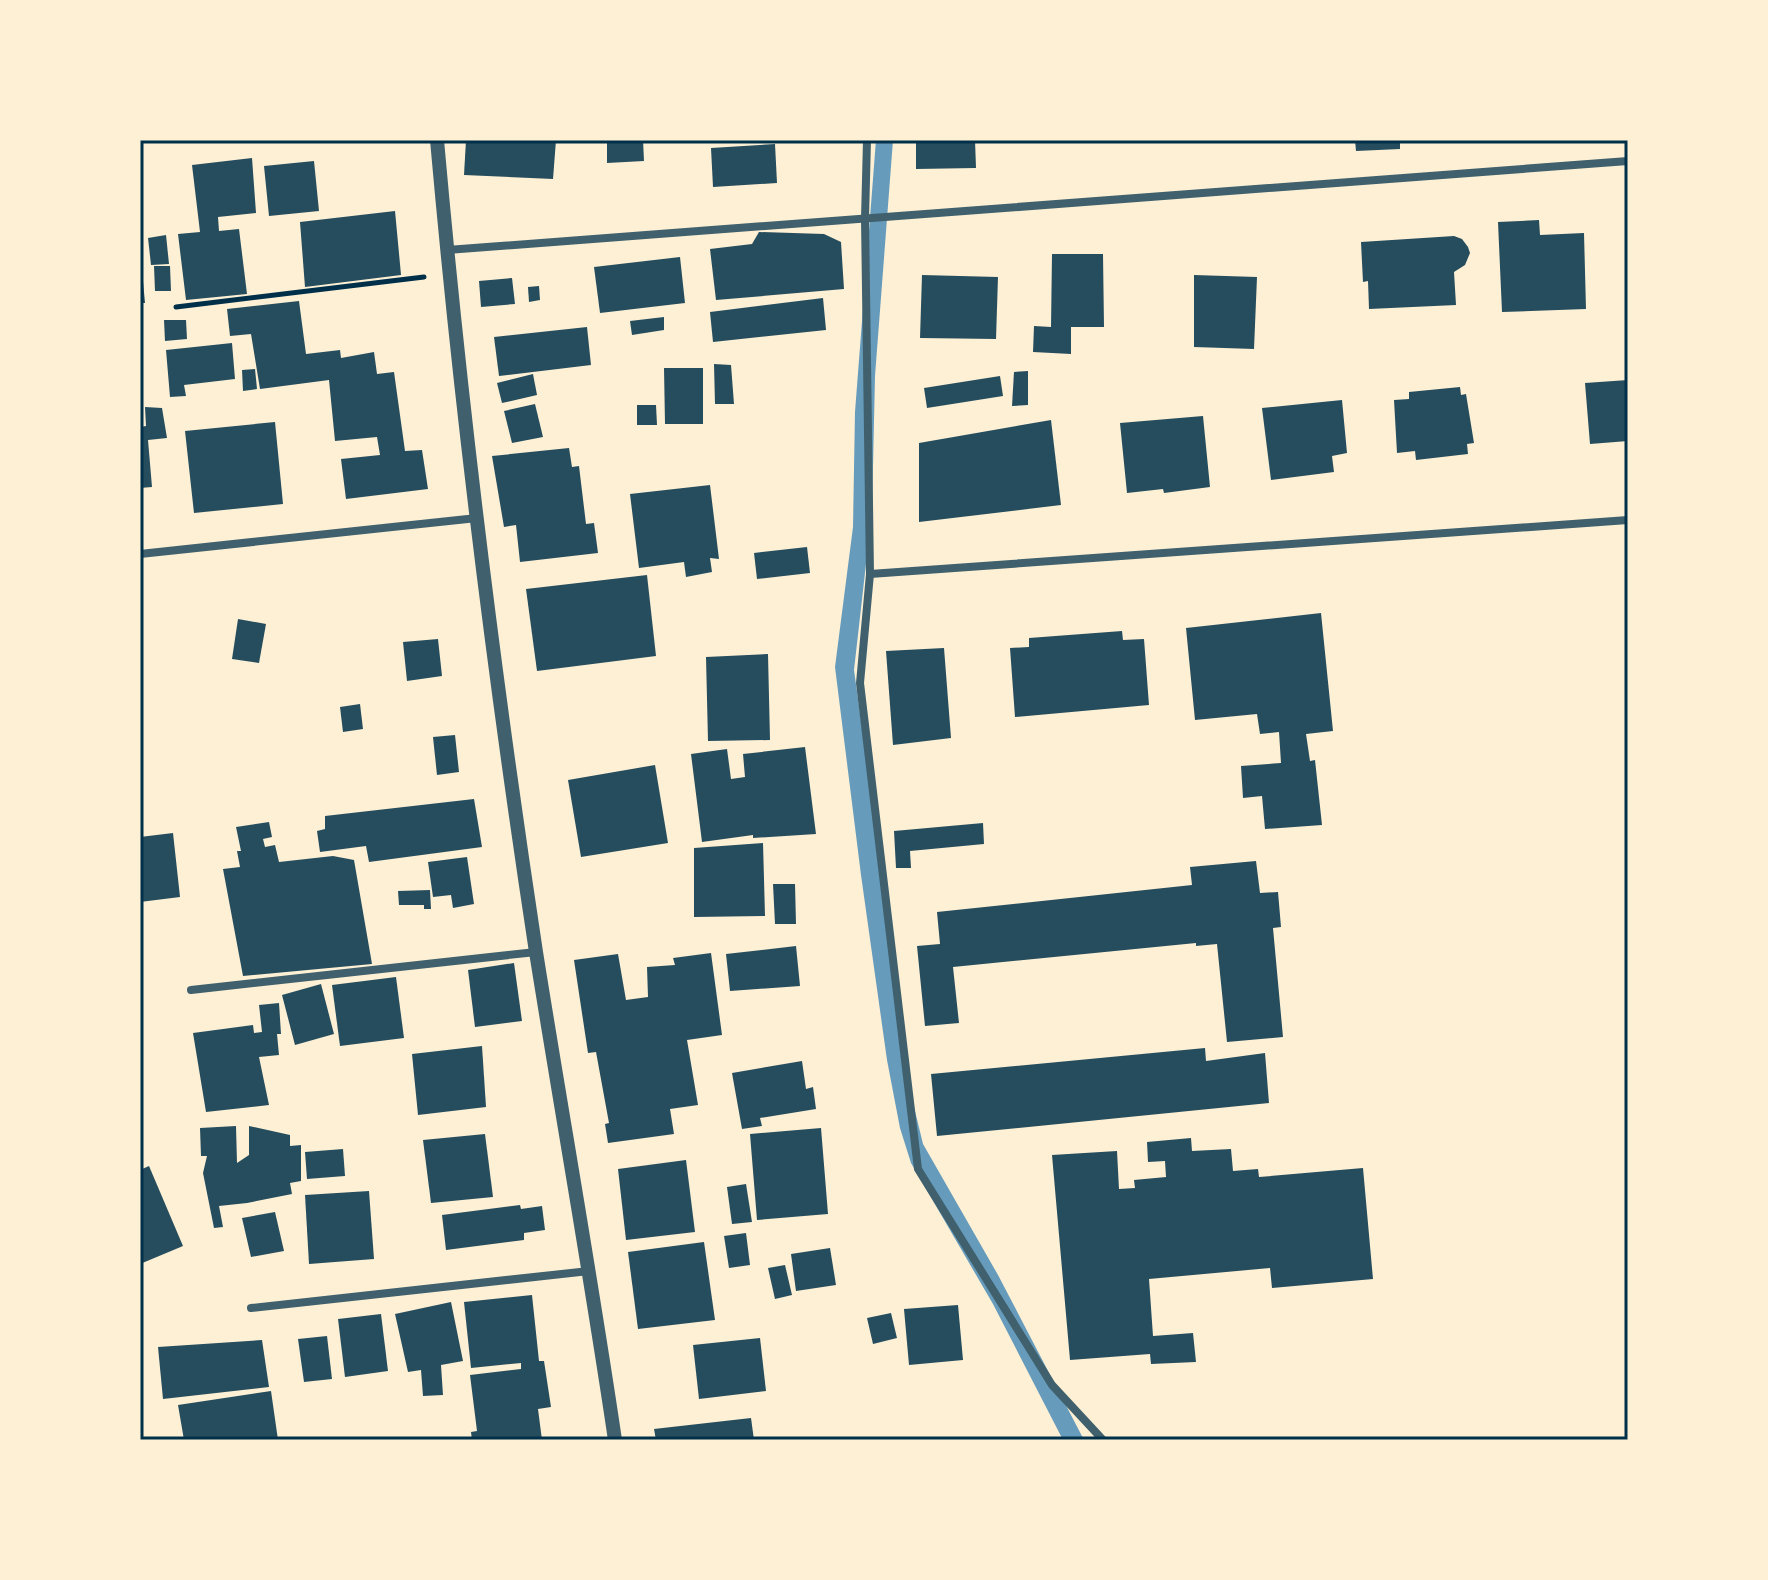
<svg xmlns="http://www.w3.org/2000/svg" width="1768" height="1580" font-family="Barlow,sans-serif">
	<rect width="100%" height="100%" fill="#fdf0d5"/>
	<path fill="#669bbc" d="M876,140H893L875,376L872,511L854,670L914,1107L923,1144L998,1275L1084,1440H1063L993,1304L911,1163L900,1128L887,1060L861,875L835,667L853,527L855,412Z"/>
	<g fill="#264d5e">
		<path d="M466,140H556L553,179L464,175Z"/>
		<path d="M607,140H643L644,161L607,163Z"/>
		<path d="M916,140H975L976,168L916,169Z"/>
		<path d="M1355,140H1400V149L1356,151Z"/>
		<path d="M775,144L777,183L713,187L711,148Z"/>
		<path d="M252,158L256,213L218,217L219,231L239,229L247,294L186,300L178,234L200,232L192,165Z"/>
		<path d="M314,161L319,211L269,216L264,166Z"/>
		<path d="M395,211L401,275L305,287L300,222Z"/>
		<path d="M1539,220L1540,235L1584,233L1586,309L1502,312L1498,222Z"/>
		<path d="M759,232L824,234L841,242L844,289L716,300L710,249L752,244Z"/>
		<path d="M166,235L169,264L151,265L148,238Z"/>
		<path d="M1454,236L1462,239L1468,247L1470,253L1465,265L1454,272L1456,305L1369,309L1368,281L1363,282L1361,242Z"/>
		<path d="M1052,254H1103L1104,327H1071V354L1033,352L1034,326L1051,327Z"/>
		<path d="M680,257L685,303L600,313L594,267Z"/>
		<path d="M154,266H170L171,291H155Z"/>
		<path d="M140,270H142L145,303H140Z"/>
		<path d="M922,275L998,277L996,339L920,338Z"/>
		<path d="M1194,275L1257,277L1254,349L1194,347Z"/>
		<path d="M512,278L515,304L481,307L479,281Z"/>
		<path d="M539,286L540,300L529,302L528,287Z"/>
		<path d="M823,298L826,330L713,342L710,312Z"/>
		<path d="M299,301L306,354L340,350L341,358L374,352L377,374L394,372L405,451L422,450L428,489L346,499L341,459L380,455L377,437L335,441L329,380L260,389L251,334L230,336L227,309Z"/>
		<path d="M664,317V330L632,335L630,321Z"/>
		<path d="M164,320H186L187,339L165,341Z"/>
		<path d="M587,327L591,365L499,376L494,337Z"/>
		<path d="M232,343L235,379L184,385L186,396L170,397L166,350Z"/>
		<path d="M714,364L731,365L734,404H715Z"/>
		<path d="M664,368H703V424H665Z"/>
		<path d="M255,369L257,389L243,391L242,370Z"/>
		<path d="M1028,371V405L1012,406L1014,372Z"/>
		<path d="M533,374L537,395L502,403L497,383Z"/>
		<path d="M1000,376L1003,396L927,408L924,388Z"/>
		<path d="M1628,380V441L1590,444L1585,383Z"/>
		<path d="M1460,387L1461,395L1466,394L1474,443L1467,444L1468,454L1416,460L1415,451L1397,453L1394,400L1409,399V392Z"/>
		<path d="M1342,400L1347,453L1332,456L1334,472L1271,480L1262,408Z"/>
		<path d="M535,404L543,437L512,443L504,411Z"/>
		<path d="M637,405H656L657,425H637Z"/>
		<path d="M145,407L162,408L167,438L148,440L152,487L140,488V427L146,426Z"/>
		<path d="M1203,416L1210,487L1164,493L1163,489L1127,493L1120,423Z"/>
		<path d="M1051,420L1061,505L919,522V443Z"/>
		<path d="M275,422L283,504L194,513L185,431Z"/>
		<path d="M569,448L572,467L579,466L586,524L594,523L598,553L520,562L516,525L504,527L492,456Z"/>
		<path d="M710,485L719,559L710,558L712,572L686,577L684,562L639,568L630,494Z"/>
		<path d="M807,547L810,573L757,579L754,553Z"/>
		<path d="M647,575L656,656L537,671L526,589Z"/>
		<path d="M1321,613L1333,731L1306,734L1310,761L1315,760L1322,825L1265,829L1262,796L1243,798L1241,766L1281,763L1279,732L1260,734L1257,714L1195,720L1186,628Z"/>
		<path d="M238,619L266,624L259,663L232,659Z"/>
		<path d="M1122,631L1123,640L1144,639L1149,705L1015,717L1010,648L1029,647V638Z"/>
		<path d="M438,639L442,676L407,681L403,642Z"/>
		<path d="M944,648L951,738L893,745L886,651Z"/>
		<path d="M768,654L770,740L708,741L706,657Z"/>
		<path d="M360,704L363,729L343,732L340,707Z"/>
		<path d="M455,735L459,772L437,775L433,737Z"/>
		<path d="M805,747L816,834L753,838V835L702,842L691,754L727,749L731,779L745,777L743,754Z"/>
		<path d="M655,765L668,843L581,857L568,780Z"/>
		<path d="M474,799L482,847L369,862L366,846L320,852L317,831L325,829V816Z"/>
		<path d="M269,822L272,837L263,839L265,847L275,845L279,862L333,856L354,860L372,964L243,976L223,869L240,867L237,851H241L236,827Z"/>
		<path d="M983,823L984,844L910,851L911,868H896L894,831Z"/>
		<path d="M173,833L180,897L140,902V837Z"/>
		<path d="M763,843L765,916L694,917V848Z"/>
		<path d="M467,857L474,904L453,908L451,895L433,897L428,862Z"/>
		<path d="M1256,861L1260,893L1278,892L1281,927L1273,928L1283,1037L1227,1042L1217,944L1196,946V943L953,967L959,1023L925,1026L917,946L940,944L937,912L1192,885L1190,867Z"/>
		<path d="M773,884H795L796,924H775Z"/>
		<path d="M430,890L431,909H424V905H399L398,891Z"/>
		<path d="M796,946L800,986L730,991L726,954Z"/>
		<path d="M711,953L722,1035L687,1040L698,1105L670,1109L674,1134L608,1143L605,1124L609,1123L596,1052L588,1053L574,960L618,954L626,1000L648,997L647,967L675,965L673,958Z"/>
		<path d="M514,963L522,1021L475,1027L468,970Z"/>
		<path d="M396,977L404,1038L340,1046L332,985Z"/>
		<path d="M321,984L334,1034L295,1045L282,995Z"/>
		<path d="M279,1003L281,1034H277L279,1055L259,1057L269,1105L206,1112L193,1033L253,1025L254,1033L262,1032L259,1005Z"/>
		<path d="M482,1046L486,1107L418,1115L412,1054Z"/>
		<path d="M1205,1048L1206,1061L1265,1053L1269,1103L937,1136L931,1074Z"/>
		<path d="M802,1061L806,1089L813,1087L816,1109L760,1118L762,1126L742,1129L732,1073Z"/>
		<path d="M236,1126L237,1163L249,1155V1126L290,1135V1146L301,1145V1181L290,1183L292,1194L247,1203L219,1206L223,1227L214,1228L203,1173L207,1156H201L200,1128Z"/>
		<path d="M821,1128L828,1214L757,1220L750,1134Z"/>
		<path d="M485,1134L493,1197L431,1203L423,1140Z"/>
		<path d="M1191,1138L1192,1151L1231,1149L1233,1171L1258,1169L1259,1177L1363,1168L1373,1279L1272,1288L1270,1268L1149,1279L1153,1336L1193,1333L1196,1362L1151,1364L1150,1354L1070,1360L1052,1155L1117,1151L1119,1189L1135,1188L1134,1180L1166,1177L1165,1161L1148,1162L1147,1142Z"/>
		<path d="M343,1149L345,1176L307,1179L305,1152Z"/>
		<path d="M686,1160L695,1232L626,1240L618,1169Z"/>
		<path d="M149,1166L183,1246L140,1264V1170Z"/>
		<path d="M746,1184L752,1222L732,1224L727,1187Z"/>
		<path d="M369,1191L374,1259L309,1264L305,1195Z"/>
		<path d="M520,1205L521,1209L542,1206L545,1230L524,1233V1240L446,1250L442,1215Z"/>
		<path d="M275,1212L284,1251L251,1257L242,1218Z"/>
		<path d="M746,1233L750,1265L729,1268L724,1236Z"/>
		<path d="M704,1242L715,1320L638,1329L628,1252Z"/>
		<path d="M830,1248L836,1285L796,1291L791,1254Z"/>
		<path d="M785,1265L792,1295L775,1299L768,1268Z"/>
		<path d="M532,1295L539,1361H544L551,1407L538,1409L542,1440H472L471,1432L477,1431L470,1375L521,1369V1363L471,1368L464,1302Z"/>
		<path d="M451,1302L463,1361L441,1365L443,1395L423,1396L421,1370L408,1372L395,1314Z"/>
		<path d="M958,1305L963,1360L909,1365L904,1309Z"/>
		<path d="M891,1313L897,1338L873,1344L867,1318Z"/>
		<path d="M381,1314L388,1371L345,1377L338,1319Z"/>
		<path d="M327,1336L332,1379L304,1382L298,1339Z"/>
		<path d="M760,1338L766,1391L699,1399L693,1345Z"/>
		<path d="M262,1340L269,1387L163,1399L158,1347Z"/>
		<path d="M271,1391L278,1440H184L178,1405Z"/>
		<path d="M751,1418L754,1440H656L654,1429Z"/>
	</g>
	<g fill="none" stroke-linecap="round" stroke-linejoin="round">
		<path stroke="#003049" stroke-width="5" d="M176,307L424,277"/>
		<g stroke="#3f606c" stroke-width="8">
			<path d="M867,140L865,219L870,574L860,683L918,1169L1052,1385L1103,1440"/>
			<path d="M447,250L1628,161"/>
			<path d="M140,554L477,518"/>
			<path d="M870,574L1628,520"/>
			<path d="M191,990L536,952"/>
			<path d="M251,1308L589,1271"/>
		</g>
		<path stroke="#3f606c" stroke-width="14" d="M437,140C461,411 495,682 536,952C562,1115 591,1277 615,1440"/>
	</g>
	<rect width="1768" height="1580" fill="none" stroke="#fdf0d5" stroke-width="284"/>
	<rect x="142" y="142" width="1484" height="1296" fill="none" stroke="#003049" stroke-width="3"/>
</svg>
